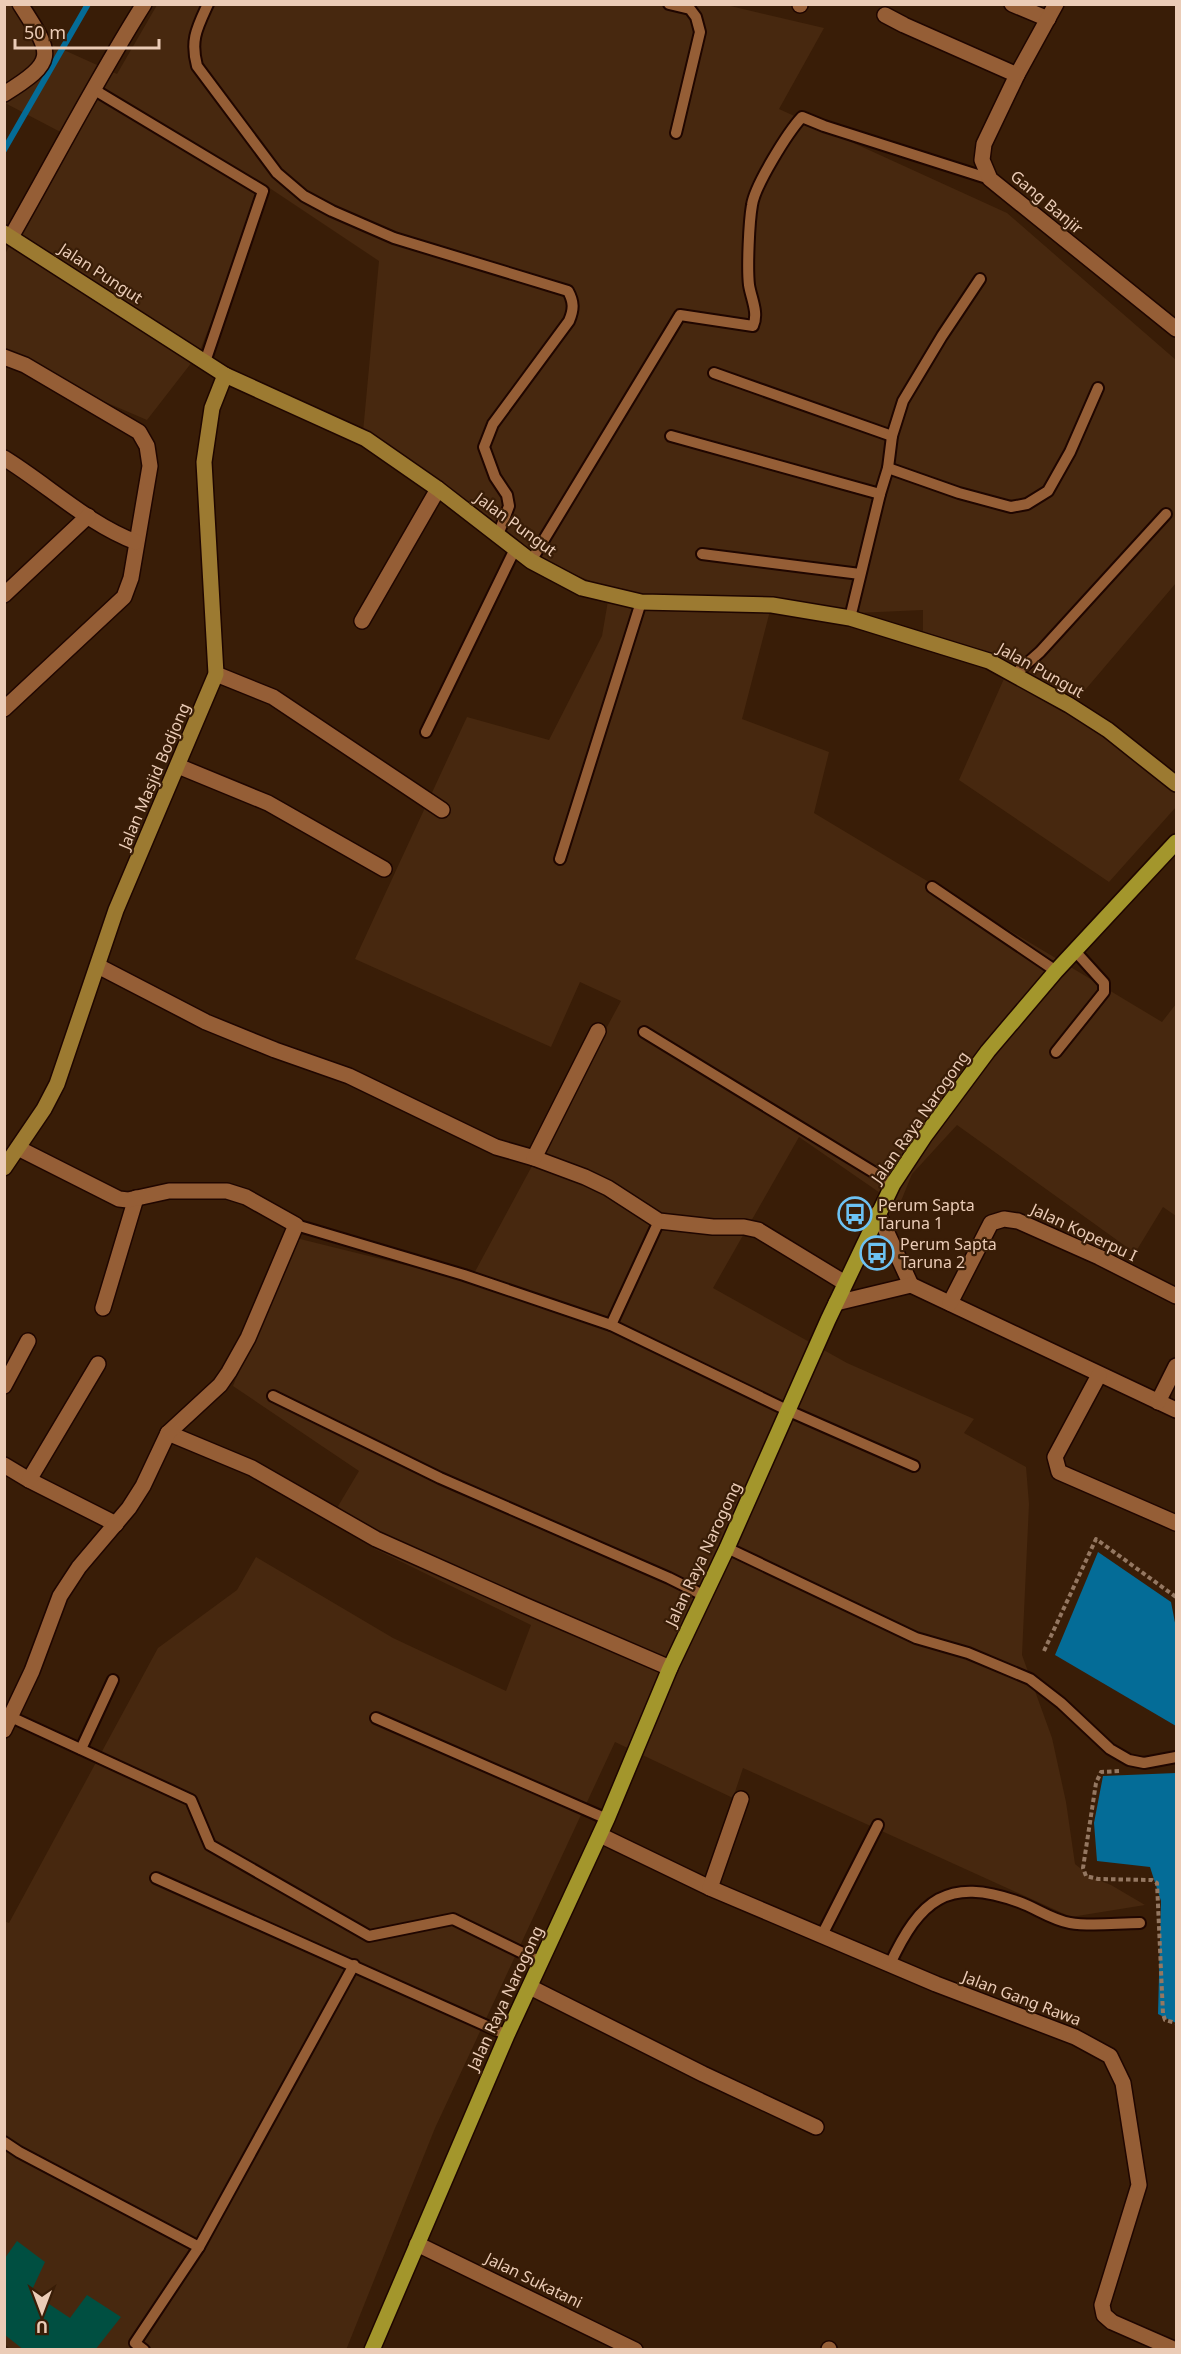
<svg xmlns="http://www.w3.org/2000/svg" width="1181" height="2354" font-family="'Noto Sans',sans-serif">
	<rect width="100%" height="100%" fill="#391d07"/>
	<path fill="#47280f" d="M722,4L824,28L779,109L1007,213L1176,360V583L1074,703L1176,778V807L1109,882L959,780L1007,672L923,643V610L834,614L772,603L742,719L829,752L814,813L1162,1022L1176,1004V1216L1163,1207L1135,1253L957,1125L912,1174L899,1206L799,1137L713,1288L847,1363L974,1419L964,1433L1026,1467L1029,1504L1022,1655L1052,1738L1066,1802L1075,1864L1091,1877L1111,1885L1145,1905L1071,1917L743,1768L733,1798L615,1742L435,2128L346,2350H11L5,2344L4,1921L9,1923L158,1648L237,1590L256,1557L393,1638L506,1691L531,1625L375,1549L331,1518L359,1471L233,1386L292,1237L470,1281L621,1001L580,982L551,1047L355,959L467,717L549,740L602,636L610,589L544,562L363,432L379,261L265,185L199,353L147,420L5,359V254L72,138L5,103V5H13L33,36L117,74L157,5Z"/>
	<g fill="#046c97">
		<path d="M1098,1552L1171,1602L1176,1628V1726L1055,1655Z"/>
		<path d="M1176,1773V2023L1158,2014L1161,1901L1150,1867L1097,1861L1094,1823L1103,1776Z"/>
	</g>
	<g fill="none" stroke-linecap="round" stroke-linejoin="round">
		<path stroke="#046c97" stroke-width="6" d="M4,150L88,4"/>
	</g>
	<path fill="#004f41" d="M17,2241L45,2262L31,2292L70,2318L87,2295L121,2317L95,2350H24L5,2335V2258Z"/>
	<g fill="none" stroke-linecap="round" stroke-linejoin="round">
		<defs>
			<g id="lane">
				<path d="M208,4C197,28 190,40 197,66L277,173L304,196L332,211L394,238L568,291C574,302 574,309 569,321L493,424L484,447L495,477L507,495L509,506L498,535"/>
				<path d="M669,4L690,9L696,17L700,32L676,133"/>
				<path d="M93,89L263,191L205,362"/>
				<path d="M714,373L892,436"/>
				<path d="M671,436L880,494"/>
				<path d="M888,468L959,493L1011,507L1027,504L1048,491L1070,452L1098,388"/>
				<path d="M702,554L860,574"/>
				<path d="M531,561L680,315L753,326C759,313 751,298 749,285C747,268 749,222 752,205C755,185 788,132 802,117L824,126L990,179"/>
				<path d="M850,618L880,494L888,468L892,436L903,401L942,336L980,279"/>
				<path d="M1014,675L1040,652L1166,514"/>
				<path d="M426,732L515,549"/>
				<path d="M560,859L641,602"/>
				<path d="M932,887L1056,971"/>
				<path d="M644,1032L893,1184"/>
				<path d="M1056,1052L1104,992V983L1075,951"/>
				<path d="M296,1225L464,1275L611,1325L789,1411L914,1466"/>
				<path d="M611,1325L659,1221"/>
				<path d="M273,1396L440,1478L669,1578L705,1596"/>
				<path d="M727,1548L916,1638L968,1653L1030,1679L1061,1703L1110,1749L1129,1760L1144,1763L1176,1757"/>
				<path d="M11,1717L191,1800L210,1845L369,1936L453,1919L541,1962"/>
				<path d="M376,1718L607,1819"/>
				<path d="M81,1749L113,1680"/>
				<path d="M156,1878L507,2035"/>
				<path d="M822,1935L878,1825"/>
				<path d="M890,1964C920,1900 947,1876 1019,1902C1036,1908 1052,1920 1070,1923C1092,1927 1118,1923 1140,1923"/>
				<path d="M4,2142L19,2152L199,2247L135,2343L144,2350"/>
				<path d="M199,2247L354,1965"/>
			</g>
			<g id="street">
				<path d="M1012,4L1048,19"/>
				<path d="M1056,4L1017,75L984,144L982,160L990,179L1176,329"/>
				<path d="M800,5V4"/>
				<path d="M885,15L904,25L1017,75"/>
				<path d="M4,94C59,60 52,54 20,4"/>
				<path d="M11,237C55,160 96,80 144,4"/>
				<path d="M4,357L25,365L139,432L147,446L150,466L131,578L124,597L4,709"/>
				<path d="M4,458C48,485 88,524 136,542"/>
				<path d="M4,595L88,516"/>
				<path d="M362,621L438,489"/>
				<path d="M216,674L273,697L442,810"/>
				<path d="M178,766L268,803L384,869"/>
				<path d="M98,966L206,1022L275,1050L349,1076L496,1147L534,1158L585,1177L608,1188L659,1221L713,1227H744L758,1230L845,1283"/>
				<path d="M534,1158L598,1031"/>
				<path d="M878,1213L911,1285"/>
				<path d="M836,1303L911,1285L1176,1410"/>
				<path d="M950,1303L991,1223L1004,1219L1018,1221L1099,1257L1176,1296"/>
				<path d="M103,1308L136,1198"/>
				<path d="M1099,1375L1055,1457L1059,1472L1176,1523"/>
				<path d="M4,1386L28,1341"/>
				<path d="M1158,1402L1176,1366"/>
				<path d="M168,1433L252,1468L376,1539L524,1605L670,1668"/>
				<path d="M4,1465L29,1480L116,1524"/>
				<path d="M29,1480L98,1364"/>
				<path d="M4,1730L32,1671L60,1596L79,1567L129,1508L143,1486L168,1433L220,1385L229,1372L248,1338L296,1225L246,1197L227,1191H169L128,1200L119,1199L18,1148"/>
				<path d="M600,1835L710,1888L936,1984L1075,2037L1110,2056L1123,2083L1139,2185L1102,2305L1104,2315L1112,2322L1176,2350"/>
				<path d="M710,1888L741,1799"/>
				<path d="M530,1987L703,2074L816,2127"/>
				<path d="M417,2244L635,2350"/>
				<path d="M829,2350V2349"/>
			</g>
			<g id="secondary">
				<path d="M4,233L225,375L366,439L438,489L531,561L582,588L641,602L772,605L850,618L989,661L1069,705L1108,730L1176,784"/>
				<path d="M4,1168L44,1109L57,1084L116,910L216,674L204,462L212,408L225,375"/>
			</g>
			<path id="primary" d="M372,2350L507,2035L607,1819L670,1668L727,1548L828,1320L893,1184L924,1137L988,1051L1056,971L1176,842"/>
		</defs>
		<use href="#lane" stroke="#1f0600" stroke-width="14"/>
		<use href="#street" stroke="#1f0600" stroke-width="18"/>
		<use href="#secondary" stroke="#1f0600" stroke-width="18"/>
		<use href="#primary" stroke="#1f0600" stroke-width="18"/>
		<g stroke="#947761" stroke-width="4" stroke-dasharray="4.5 3" stroke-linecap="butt">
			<path d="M1044,1651L1096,1539L1176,1597"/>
			<path d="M1119,1771L1101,1772L1096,1783L1083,1868L1086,1876L1098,1879L1152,1880L1157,1883L1163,2014L1165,2020L1176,2023"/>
		</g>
		<use href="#lane" stroke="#955e36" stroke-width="10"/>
		<use href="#street" stroke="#955e36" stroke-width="15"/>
		<use href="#secondary" stroke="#9c7a31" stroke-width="15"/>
		<use href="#primary" stroke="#a3962c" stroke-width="15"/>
	</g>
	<defs>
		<symbol id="bus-ring" viewBox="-11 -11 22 22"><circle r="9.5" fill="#391d07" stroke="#6dc2f3" stroke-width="1.5"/><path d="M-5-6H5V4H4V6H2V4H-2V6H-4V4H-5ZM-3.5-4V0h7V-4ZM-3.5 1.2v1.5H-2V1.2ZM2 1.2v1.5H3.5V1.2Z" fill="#6dc2f3"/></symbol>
	</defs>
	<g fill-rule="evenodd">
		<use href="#bus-ring" x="836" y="1195" width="38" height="38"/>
		<use href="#bus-ring" x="858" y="1234" width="38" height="38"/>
	</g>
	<g text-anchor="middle" stroke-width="4.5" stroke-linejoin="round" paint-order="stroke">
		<g font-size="16" fill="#ebccb7" stroke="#391d07">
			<text transform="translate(1047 202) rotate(40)" y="6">Gang Banjir</text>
			<text transform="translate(101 273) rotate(33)" y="6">Jalan Pungut</text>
			<text transform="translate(516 524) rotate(36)" y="6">Jalan Pungut</text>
			<text transform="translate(1041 670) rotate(29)" y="6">Jalan Pungut</text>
			<text transform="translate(154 776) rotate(-67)" y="6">Jalan Masjid Bodjong</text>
			<text transform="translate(920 1117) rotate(-55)" y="6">Jalan Raya Narogong</text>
			<text transform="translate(1084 1232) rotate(25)" y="6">Jalan Koperpu I</text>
			<text transform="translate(703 1554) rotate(-65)" y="6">Jalan Raya Narogong</text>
			<text transform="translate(505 1998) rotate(-65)" y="6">Jalan Raya Narogong</text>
			<text transform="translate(1022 1998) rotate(21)" y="6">Jalan Gang Rawa</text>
			<text transform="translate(534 2280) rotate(26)" y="6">Jalan Sukatani</text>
		</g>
		<g font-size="16" fill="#ebccb7" stroke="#391d07" text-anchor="start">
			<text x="878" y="1211">Perum Sapta<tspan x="878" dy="18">Taruna 1</tspan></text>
			<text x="900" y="1250">Perum Sapta<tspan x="900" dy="18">Taruna 2</tspan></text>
		</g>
	</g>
	<rect width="1181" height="2354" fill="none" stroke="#ebccb7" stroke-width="12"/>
	<g transform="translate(42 2312) rotate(180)" stroke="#391d07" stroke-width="4.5" paint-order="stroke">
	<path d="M0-4.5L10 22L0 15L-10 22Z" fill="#ebccb7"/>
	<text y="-9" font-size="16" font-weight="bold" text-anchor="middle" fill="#ebccb7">U</text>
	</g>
	<path d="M15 39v9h144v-9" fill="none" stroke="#ebccb7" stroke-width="3"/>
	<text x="24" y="39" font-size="18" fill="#ebccb7" stroke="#391d07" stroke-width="4.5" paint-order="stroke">50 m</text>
</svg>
